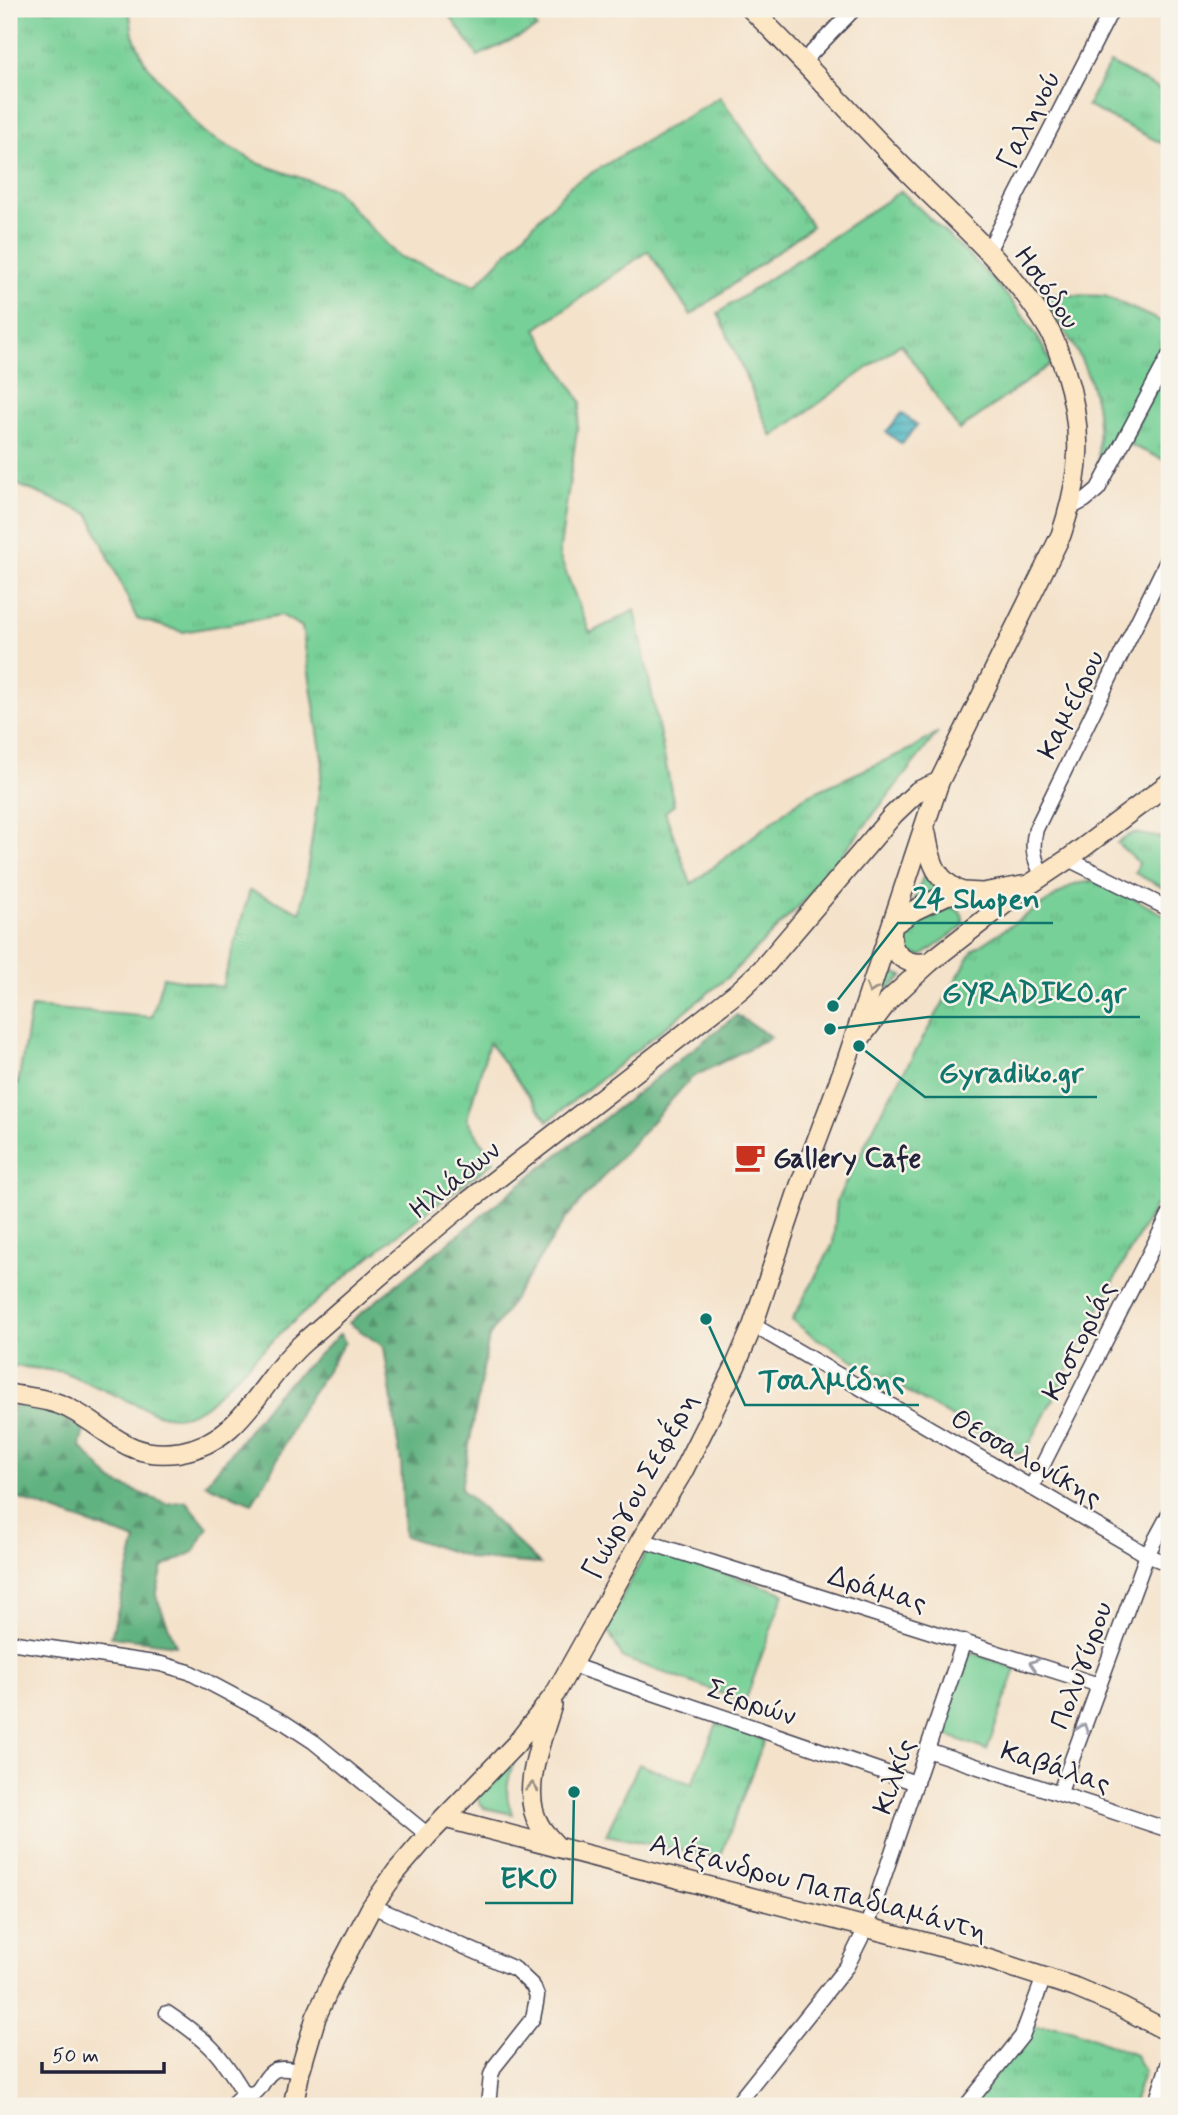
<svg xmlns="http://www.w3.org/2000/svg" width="1178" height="2115" font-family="Mynerve,sans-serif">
	<defs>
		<pattern id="grass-tufts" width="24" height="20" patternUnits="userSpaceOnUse" patternTransform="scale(1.75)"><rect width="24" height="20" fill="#77d097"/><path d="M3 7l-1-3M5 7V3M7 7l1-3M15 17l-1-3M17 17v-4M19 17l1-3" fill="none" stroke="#67b283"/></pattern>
		<pattern id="forest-firs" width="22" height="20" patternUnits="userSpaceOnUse" patternTransform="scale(1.75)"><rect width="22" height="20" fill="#61b280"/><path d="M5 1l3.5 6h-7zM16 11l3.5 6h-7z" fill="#50906a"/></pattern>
		<pattern id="water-rules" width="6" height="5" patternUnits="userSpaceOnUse" patternTransform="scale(1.75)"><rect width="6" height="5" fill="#46b4c0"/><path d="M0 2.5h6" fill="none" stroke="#3a929d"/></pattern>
	</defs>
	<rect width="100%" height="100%" fill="#f7f3e8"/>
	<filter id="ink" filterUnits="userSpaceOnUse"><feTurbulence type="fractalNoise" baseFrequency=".0143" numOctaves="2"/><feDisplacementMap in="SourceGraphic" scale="14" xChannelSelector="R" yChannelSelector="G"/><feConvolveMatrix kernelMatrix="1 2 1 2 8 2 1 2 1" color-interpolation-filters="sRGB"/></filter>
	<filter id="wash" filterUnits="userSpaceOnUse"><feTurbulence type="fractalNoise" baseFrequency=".00686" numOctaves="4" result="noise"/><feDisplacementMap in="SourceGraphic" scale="28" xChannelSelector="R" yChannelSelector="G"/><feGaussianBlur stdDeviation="1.57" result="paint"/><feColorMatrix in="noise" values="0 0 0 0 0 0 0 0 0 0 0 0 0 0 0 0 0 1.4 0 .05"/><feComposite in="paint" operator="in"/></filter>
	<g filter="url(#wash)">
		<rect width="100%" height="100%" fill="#f4e2ca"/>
		<g fill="url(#grass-tufts)" stroke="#4c7969" stroke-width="2">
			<path d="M9,9H129L133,35L145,63L204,133L260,164L334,189L398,256L476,285L571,185L720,97L812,226L691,315L648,251L536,329L581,402L559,555L590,633L635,610L674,805L665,812L691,884L804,797L915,747L938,732L819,884L799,906L728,977L548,1121L489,1043L467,1119L494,1162C424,1212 356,1266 292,1323C262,1349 235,1378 206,1405C189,1417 175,1420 155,1413L64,1372L9,1365V1076L18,1084L31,1007L152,1017L163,977L222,987L250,890L301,912L323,764L302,627L281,615L183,632L137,619L89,514L9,481Z"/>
			<path d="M445,9H527L537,28L478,56Z"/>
			<path d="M1110,63L1169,94V147L1087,106Z"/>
			<path d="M901,191C952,241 1024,298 1051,364L959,430L901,344L772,437L718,313Z"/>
			<path d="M1038,294L1105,296L1169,325V330L1098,480C1098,455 1100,429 1096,404C1088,362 1064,327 1038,294Z"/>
			<path d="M1169,361V462L1128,444Z"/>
			<path d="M1133,833L1169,839V891L1135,873L1139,863L1117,843Z"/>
			<path d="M924,875L939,891L910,909Z"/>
			<path d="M1101,880L1169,918V1181L1119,1271L1027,1449L1019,1454L999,1445L811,1335L792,1320L833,1244L837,1200L883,1109L973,950L1074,884Z"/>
			<path d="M951,907C961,910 965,917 962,927L922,956L906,953L900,937L902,932L909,925Z"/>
			<path d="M887,966L892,972L903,976L875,1001Z"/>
			<path d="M648,1548L784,1593L745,1702L623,1658L606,1627Z"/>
			<path d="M717,1723L764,1740L720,1858L606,1835L639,1764L692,1784Z"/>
			<path d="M519,1747C512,1769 500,1792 513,1814L484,1808L479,1802L478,1796Z"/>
			<path d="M1034,2026H1056L1074,2030L1135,2055L1144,2071L1132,2106H970Z"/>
		</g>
		<g fill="url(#forest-firs)" stroke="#426a5e" stroke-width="2">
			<path d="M737,1015L771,1037L691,1078L566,1218L489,1337L461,1489L540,1564L474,1559L404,1536L401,1463L384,1347L349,1323L533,1174Z"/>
			<path d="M340,1334L345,1342L301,1410L270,1474L252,1503L205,1484L230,1454L274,1397Z"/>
			<path d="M42,1404L84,1430L80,1446L112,1481L166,1504L186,1501L208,1527L194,1552L163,1567L156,1596L176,1645L111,1637L136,1540L9,1495V1407Z"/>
		</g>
		<path fill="#77d097" stroke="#4c7969" stroke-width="2" d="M968,1651L1016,1669L987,1750L938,1732Z"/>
		<path fill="url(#water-rules)" stroke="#346b7e" stroke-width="2" d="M902,413L917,425L902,444L886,432Z"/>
	</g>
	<g filter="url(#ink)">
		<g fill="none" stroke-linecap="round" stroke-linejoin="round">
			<defs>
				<g id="street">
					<path d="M802,63L854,9"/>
					<path d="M988,251L1112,9"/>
					<path d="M1070,508L1085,500L1098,489L1169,356"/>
					<path d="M1068,859L1169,909"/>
					<path d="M1043,876C1034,860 1031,847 1036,829L1169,557"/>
					<path d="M753,1325L1147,1555L1169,1564"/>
					<path d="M1031,1488L1169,1215"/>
					<path d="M641,1540L1099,1685"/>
					<path d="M9,1642L161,1664L189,1672L285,1723L314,1742L428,1835"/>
					<path d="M571,1665L916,1783"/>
					<path d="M927,1750L1169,1830"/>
					<path d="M1060,1792L1147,1555L1169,1514"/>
					<path d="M372,1906L515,1969L533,1986L537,1996L536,2003L533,2018L495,2066L491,2075L488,2106"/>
					<path d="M167,2013C207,2040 219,2051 244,2093C263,2098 260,2077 275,2070C282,2067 292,2070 300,2071"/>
					<path d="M230,2106L244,2093"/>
					<path d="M735,2106L847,1966L867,1926L964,1641"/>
					<path d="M966,2106L1022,2036L1044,1977"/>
					<path d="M1155,2106L1169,2062"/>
				</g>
				<g id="secondary">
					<path d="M926,833C931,863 935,881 966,894"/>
					<path d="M930,962C904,968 886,951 893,925L915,910L946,895L963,892L982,893L1028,885"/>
					<path d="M861,1037L889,1000L930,962L1029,885L1068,859L1169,783"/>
					<path d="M9,1394C29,1398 52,1399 70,1409C111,1430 126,1460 180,1452C244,1441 260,1380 304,1342C357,1296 410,1248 465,1204C556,1132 650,1062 741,989L762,969L893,815L918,791L939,782"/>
					<path d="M552,1705C542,1739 519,1793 540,1826C544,1834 552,1840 557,1847"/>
					<path d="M445,1818L981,1957L1074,1987L1121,2007L1169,2032"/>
					<path d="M293,2106L300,2071L316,2017L333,1980L372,1906L396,1872L428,1835L516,1744L555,1694L641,1540L682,1473L735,1367L753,1325L800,1185L847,1060L939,782L1061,535C1081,476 1084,430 1065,370C1060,357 1056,342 1049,330C1013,268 955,220 905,169C853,116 804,61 751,9"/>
				</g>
			</defs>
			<use href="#street" stroke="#423f50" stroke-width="17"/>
			<use href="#secondary" stroke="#423f50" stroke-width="22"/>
			<use href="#street" stroke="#fff" stroke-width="14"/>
			<use href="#secondary" stroke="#fce6c4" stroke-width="19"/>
		</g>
		<defs><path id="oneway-chevron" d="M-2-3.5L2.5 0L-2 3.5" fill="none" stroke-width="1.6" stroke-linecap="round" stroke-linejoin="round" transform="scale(1.75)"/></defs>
		<g stroke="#9a8e86">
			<use href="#oneway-chevron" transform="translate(871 989) rotate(109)"/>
			<use href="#oneway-chevron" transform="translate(532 1787) rotate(-86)"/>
		</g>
		<g stroke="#9c9ca7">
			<use href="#oneway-chevron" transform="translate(1034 1664) rotate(-162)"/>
			<use href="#oneway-chevron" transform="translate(1083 1728) rotate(-70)"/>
		</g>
	</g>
	<defs>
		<symbol id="cafe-bare" viewBox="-9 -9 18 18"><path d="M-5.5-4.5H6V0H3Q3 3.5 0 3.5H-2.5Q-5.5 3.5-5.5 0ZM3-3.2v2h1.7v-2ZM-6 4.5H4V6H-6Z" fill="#c8321e" stroke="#f7f3e8" stroke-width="2.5" paint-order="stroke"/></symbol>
	</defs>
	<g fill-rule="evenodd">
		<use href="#cafe-bare" x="728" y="1135" width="44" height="44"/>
	</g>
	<g text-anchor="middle" stroke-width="5" stroke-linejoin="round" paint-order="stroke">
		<g font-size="28" fill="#22223b" stroke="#f7f3e8">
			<text transform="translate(1028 119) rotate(-63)" y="10">Γαληνού</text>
			<text transform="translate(1048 287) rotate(55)" y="10">Ησιόδου</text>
			<text transform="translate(1070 704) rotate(-64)" y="10">Καμείρου</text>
			<text transform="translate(454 1179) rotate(-39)" y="10">Ηλιάδων</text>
			<text transform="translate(1078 1340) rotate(-63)" y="10">Καστοριάς</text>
			<text transform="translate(1027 1457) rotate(30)" y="10">Θεσσαλονίκης</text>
			<text transform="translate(639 1485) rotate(-61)" y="10">Γιώργου Σεφέρη</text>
			<text transform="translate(878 1588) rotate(17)" y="10">Δράμας</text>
			<text transform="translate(1080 1665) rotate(-70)" y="10">Πολυγύρου</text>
			<text transform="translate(752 1701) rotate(19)" y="10">Σερρών</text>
			<text transform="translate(1056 1766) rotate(18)" y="10">Καβάλας</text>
			<text transform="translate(893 1776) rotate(-71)" y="10">Κιλκίς</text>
			<text transform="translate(819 1886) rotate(15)" y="10">Αλέξανδρου Παπαδιαμάντη</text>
		</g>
		<g font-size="28" font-weight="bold" fill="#22223b" stroke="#f7f3e8" text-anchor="start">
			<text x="773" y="1167">Gallery Cafe</text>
		</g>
	</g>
	<path fill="none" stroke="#0f766e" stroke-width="2.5" d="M833 1006L898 923H1053M830 1029L928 1017H1140M859 1046L925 1097H1097M706 1319L745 1405H919M574 1792L572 1903H485"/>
	<g fill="#0f766e" stroke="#f7f3e8" stroke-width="2.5">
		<circle cx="833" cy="1006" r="7"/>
		<circle cx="830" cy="1029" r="7"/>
		<circle cx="859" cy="1046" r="7"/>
		<circle cx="706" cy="1319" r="7"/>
		<circle cx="574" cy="1792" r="7"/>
	</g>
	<g font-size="30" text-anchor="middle" font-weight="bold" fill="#0f766e" stroke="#f7f3e8" stroke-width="5" stroke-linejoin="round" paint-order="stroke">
		<text x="976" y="908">24 Shopen</text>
		<text x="1034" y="1002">GYRADIKO.gr</text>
		<text x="1011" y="1082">Gyradiko.gr</text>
		<text x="832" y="1390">Τσαλμίδης</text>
		<text x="529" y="1888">EKO</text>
	</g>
	<rect width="1178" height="2115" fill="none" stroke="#f7f3e8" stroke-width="35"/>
	<path d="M42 2062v10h122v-10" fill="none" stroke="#22223b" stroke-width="3.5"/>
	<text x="52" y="2062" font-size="21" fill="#22223b" stroke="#f7f3e8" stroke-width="5" paint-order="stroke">50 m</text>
</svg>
